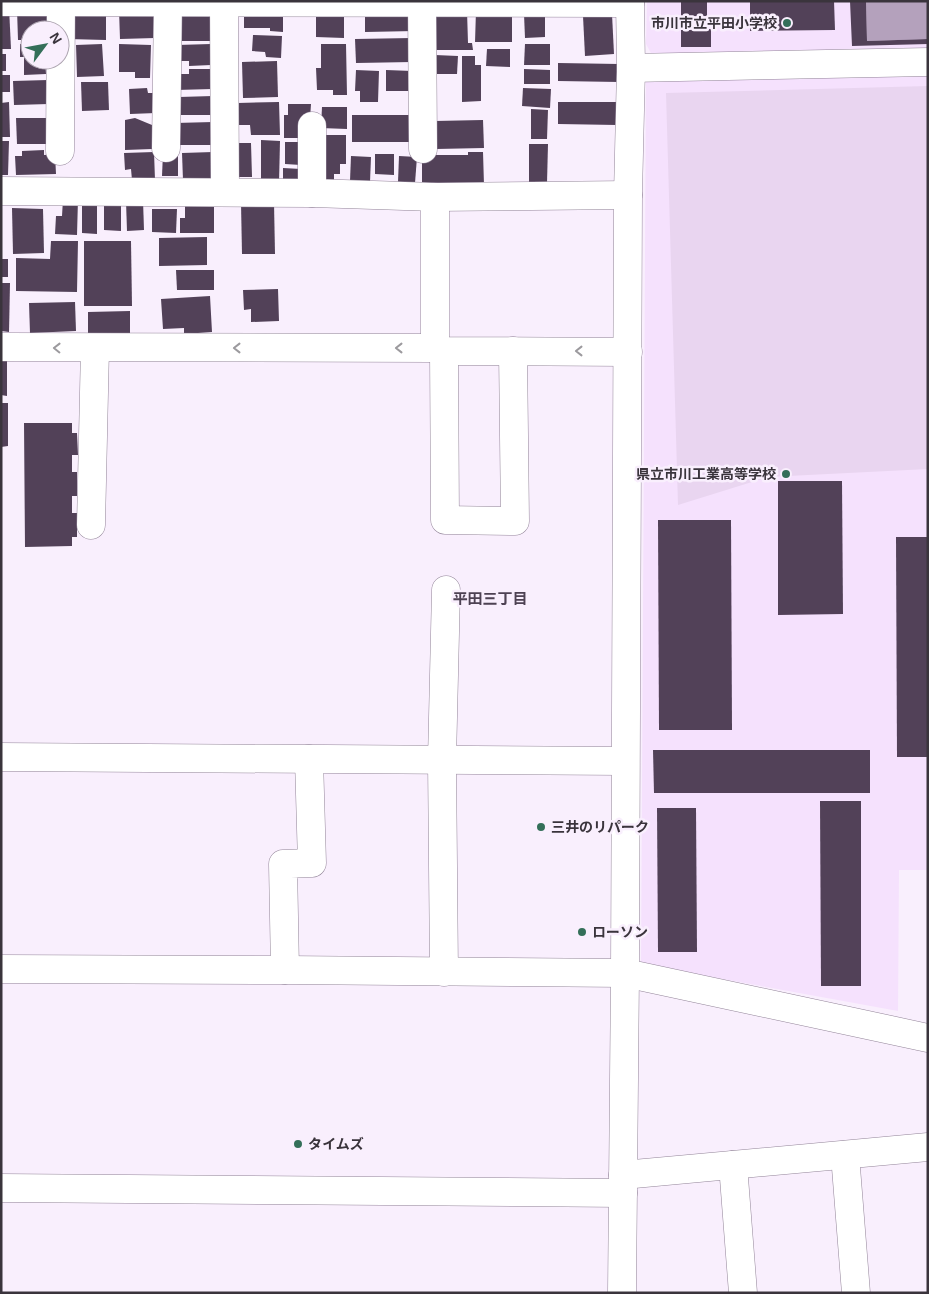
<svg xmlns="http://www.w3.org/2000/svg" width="929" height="1294" font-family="Arial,'Noto Sans JP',sans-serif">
	<rect width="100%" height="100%" fill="#f9effd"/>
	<g fill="#f5e1fd">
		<path d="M647,1H928V50L652,55L646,44Z"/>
		<path d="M928,72V870H899L898,1011L641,964L646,78Z"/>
	</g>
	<path fill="#e9d5f0" d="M928,86V469L768,477L678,505L666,93Z"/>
	<path fill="#b4a1bc" d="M866,1H928V39L867,41Z"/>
	<g fill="#524158">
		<path d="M681,1H707V16L681,17Z"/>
		<path d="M750,1H834L835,30L750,31Z"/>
		<path d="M850,1H866L867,41L928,39V44L852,46Z"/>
		<path d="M9,7L11,49H1V8Z"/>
		<path d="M47,8V30H30V40H18L17,9Z"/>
		<path d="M154,9L155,38L120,39L119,10Z"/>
		<rect x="178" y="9" width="35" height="32"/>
		<path d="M244,9L283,10V32L270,31V28H244Z"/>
		<path d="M316,10L344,11V38L316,37Z"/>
		<path d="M415,10V31L365,32V11Z"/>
		<path d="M435,11H467L468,43H472L473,50H435Z"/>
		<path d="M476,11L512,12V42H475Z"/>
		<path d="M545,13V37L525,38L524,14Z"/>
		<path d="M68,14H106V40L68,39Z"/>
		<path d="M612,14L614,54L585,56L583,16Z"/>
		<path d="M711,29V47H681V30Z"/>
		<path d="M253,35L282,36L281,58L266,57L265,52L252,51Z"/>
		<path d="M412,38V62L356,63L355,39Z"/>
		<path d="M20,44H30V60H45L46,74L24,75V57H20Z"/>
		<path d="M102,44L104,76L77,77L76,45Z"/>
		<path d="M119,44L151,45L150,78H135V72H119Z"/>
		<path d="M211,44V65L189,66V61H177V45Z"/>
		<path d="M321,44H346L347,95H333V90H317L316,68H321Z"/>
		<path d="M525,44H550V65H524Z"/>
		<path d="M487,49H510V67L486,66Z"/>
		<rect x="1" y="54" width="5" height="17"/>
		<path d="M435,55L458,56L457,74H435Z"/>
		<path d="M462,56H475V65H481V101L462,102Z"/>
		<path d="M277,61L278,97L243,98L242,62Z"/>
		<path d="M558,63L619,64V82L558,81Z"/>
		<path d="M189,69H211L212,89L176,90V74H189Z"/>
		<path d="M524,69L550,70V84H524Z"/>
		<path d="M356,70L379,71L378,102H360V91H355Z"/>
		<path d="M386,70L412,71V91H386Z"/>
		<rect x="1" y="75" width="9" height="17"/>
		<path d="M48,80L49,104L14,105L13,81Z"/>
		<path d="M81,82H108L109,110L82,111Z"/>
		<path d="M147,88L148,93H155L156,113L130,114L129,89Z"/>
		<path d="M523,88L551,89L550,108L522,106Z"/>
		<path d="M213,96L214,115H179V97Z"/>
		<path d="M9,102L10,137H1V103Z"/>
		<path d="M279,102L280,135H251L250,125H238V103Z"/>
		<path d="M558,102H617V125L558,124Z"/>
		<path d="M288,104H311L310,119L302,138H284V115H288Z"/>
		<path d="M322,107H347V129L321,128Z"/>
		<path d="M531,109L548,110L547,139H531Z"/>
		<path d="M352,115H412L413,142H352Z"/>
		<path d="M16,118H46V144H17Z"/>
		<path d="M135,118L152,125V149L125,150V120Z"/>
		<path d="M483,120L484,148L436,149L435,121Z"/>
		<path d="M213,122V145H175V123Z"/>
		<path d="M321,135H346V164H340V174H334V181H321Z"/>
		<path d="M261,140L280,141L279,183H261Z"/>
		<path d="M1,141H9L8,175H1Z"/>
		<path d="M285,142H301V165L285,164Z"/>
		<path d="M233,143H251L252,177H233Z"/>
		<path d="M529,144H548L547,183H529Z"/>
		<path d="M44,150V155L55,154L56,174L16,175L15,156H22V151Z"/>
		<path d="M154,152L155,180H132L131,169L125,170L124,153Z"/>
		<path d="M213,152L214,180H183L182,153Z"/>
		<path d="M468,152H483L484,185H422V155H468Z"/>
		<path d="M163,153L178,154V176H162Z"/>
		<path d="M375,154H394V175L375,174Z"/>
		<path d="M351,156L371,157L370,182L350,181Z"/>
		<path d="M399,156L417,157L415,183L398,182Z"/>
		<path d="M283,168L301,169V184L283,183Z"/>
		<path d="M63,199H78L77,235L55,234L56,216H62Z"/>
		<path d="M143,200L144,230L127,231L126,201Z"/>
		<path d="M185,200H214V233H180V218H185Z"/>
		<path d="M82,201H97V234L82,233Z"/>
		<path d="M104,201L121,202V231L104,230Z"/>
		<path d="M241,203H274L275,254H242Z"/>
		<path d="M12,208L43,209L44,253L13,254Z"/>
		<path d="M152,209H177L176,233L152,232Z"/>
		<path d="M207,237V265L159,266V238Z"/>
		<path d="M51,241H78L77,292L16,291V258L50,259Z"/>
		<path d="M84,241H131L132,306H84Z"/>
		<rect x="1" y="259" width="7" height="18"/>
		<path d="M176,270H214V290H177Z"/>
		<path d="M1,283H10L9,332L1,331Z"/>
		<path d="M278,289L279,321L251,322V309L244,310L243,290Z"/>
		<path d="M210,296L212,332L184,334V328L163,329L161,299Z"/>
		<path d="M75,302L76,331L30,333L29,303Z"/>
		<path d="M130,311V335L88,336V312Z"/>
		<path d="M1,358H7V396L1,395Z"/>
		<path d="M1,403H8V446L1,447Z"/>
		<path d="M24,423H72V433H77L78,455H72V472H77V496H72V513H77V537H72V546L25,547Z"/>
		<path d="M778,481H842L843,614L778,615Z"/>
		<path d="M658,520H731L732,730H659Z"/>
		<path d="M896,537H928V757H897Z"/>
		<path d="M653,750H870V793H654Z"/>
		<path d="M820,801H861V986H821Z"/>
		<path d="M657,808H696L697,952H658Z"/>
	</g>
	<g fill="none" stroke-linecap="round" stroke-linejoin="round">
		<defs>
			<g id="minor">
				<path d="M1,2L630,3"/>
				<path d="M224,2L225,192"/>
				<path d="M422,2L423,149"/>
				<path d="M631,68L928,62"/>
				<path d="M312,126V193"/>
				<path d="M166,148L168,2"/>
				<path d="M60,151L61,2"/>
				<path d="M1,191L312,193L435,197L628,195"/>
				<path d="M1,347L435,348L444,351L628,352"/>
				<path d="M435,348V197"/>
				<path d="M444,351L445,520L515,521L513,351"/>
				<path d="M91,525L95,348"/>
				<path d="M1,757L625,761"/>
				<path d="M1,969L285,970L625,973L928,1038"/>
				<path d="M285,970L283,864L312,863L309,759"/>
				<path d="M444,972L442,760L446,590"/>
				<path d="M845,1155L856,1293"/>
				<path d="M733,1165L743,1293"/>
				<path d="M623,1175L928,1147"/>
				<path d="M1,1188L623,1193"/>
				<path d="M622,1293L625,973L628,195L631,68L630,1"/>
			</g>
		</defs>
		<use href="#minor" stroke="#938599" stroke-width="29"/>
		<use href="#minor" stroke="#fff" stroke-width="28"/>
	</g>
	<defs><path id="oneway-chevron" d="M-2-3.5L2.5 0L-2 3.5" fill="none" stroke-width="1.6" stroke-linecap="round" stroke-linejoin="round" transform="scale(1.25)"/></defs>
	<g stroke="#9c9a9e">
		<use href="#oneway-chevron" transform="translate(57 348) rotate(-179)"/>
		<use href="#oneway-chevron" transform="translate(237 348) rotate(-180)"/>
		<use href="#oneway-chevron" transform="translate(399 348) rotate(-180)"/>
		<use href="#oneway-chevron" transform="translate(579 351) rotate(-180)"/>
	</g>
	<g fill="#346f59" stroke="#f9effd" stroke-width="2">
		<circle cx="787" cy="23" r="5"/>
		<circle cx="786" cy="474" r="5"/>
		<circle cx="541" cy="827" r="5"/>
		<circle cx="582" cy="932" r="5"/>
		<circle cx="298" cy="1144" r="5"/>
	</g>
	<g text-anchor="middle" stroke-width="5" stroke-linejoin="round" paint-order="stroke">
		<g font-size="14" font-weight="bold" fill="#3a343c" stroke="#f9effd" text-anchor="start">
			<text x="777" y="28" text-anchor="end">市川市立平田小学校</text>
			<text x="776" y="479" text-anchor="end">県立市川工業高等学校</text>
			<text x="551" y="832">三井のリパーク</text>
			<text x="592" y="937">ローソン</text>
			<text x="308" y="1149">タイムズ</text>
		</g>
		<g font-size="15" font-weight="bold" fill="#4e4253" stroke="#f9effd">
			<text x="490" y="604">平田三丁目</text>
		</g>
	</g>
	<rect width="929" height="1294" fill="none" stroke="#3a343c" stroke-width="5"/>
	<g transform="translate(45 45) rotate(58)"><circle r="24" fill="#f9effd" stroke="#ada4b0"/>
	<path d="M0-4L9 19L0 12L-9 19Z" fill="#346f59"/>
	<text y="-8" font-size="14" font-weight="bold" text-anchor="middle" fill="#3a343c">N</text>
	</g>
</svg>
